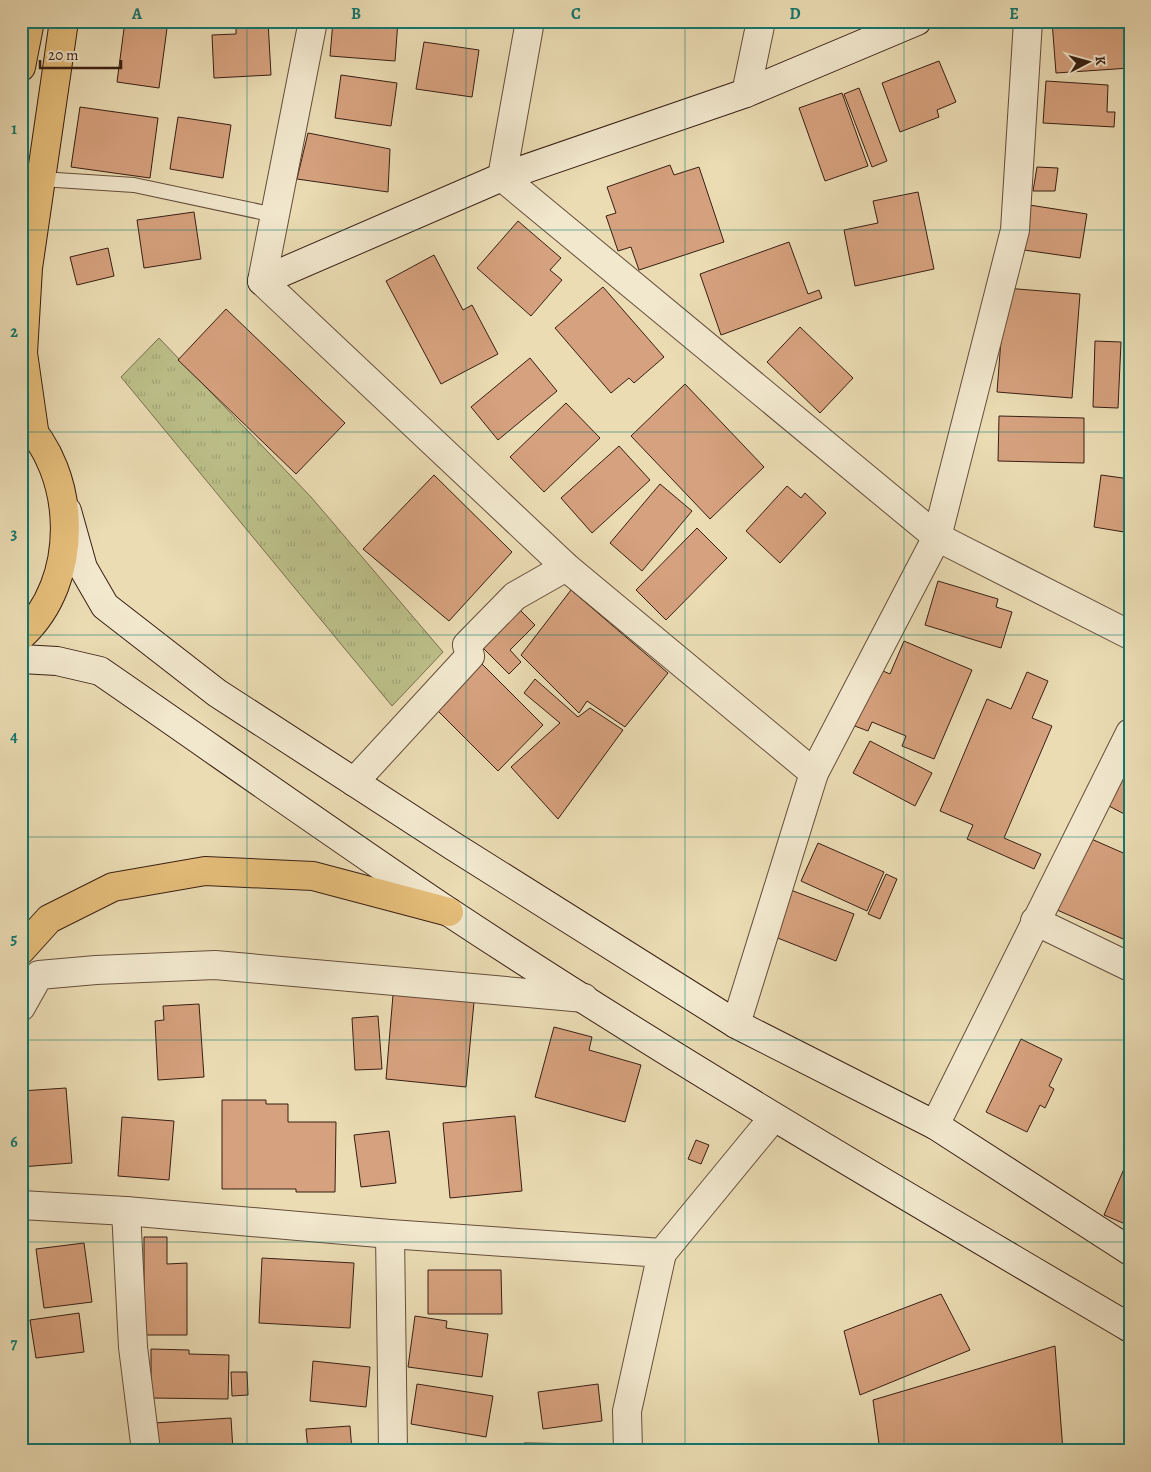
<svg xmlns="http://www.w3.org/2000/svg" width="1151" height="1472" font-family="Alegreya,serif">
	<defs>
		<pattern id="park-tufts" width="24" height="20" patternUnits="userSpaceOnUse" patternTransform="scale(1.25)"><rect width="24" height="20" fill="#bcbf89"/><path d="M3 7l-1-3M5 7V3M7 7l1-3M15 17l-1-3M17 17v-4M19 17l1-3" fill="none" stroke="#a2a475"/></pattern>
	</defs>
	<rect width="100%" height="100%" fill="#ebdcb4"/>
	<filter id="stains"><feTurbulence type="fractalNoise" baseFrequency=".004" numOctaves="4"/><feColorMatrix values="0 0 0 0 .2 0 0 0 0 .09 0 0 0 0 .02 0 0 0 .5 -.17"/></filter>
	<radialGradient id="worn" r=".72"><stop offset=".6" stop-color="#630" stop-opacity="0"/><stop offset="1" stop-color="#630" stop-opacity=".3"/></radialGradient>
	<path fill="url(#park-tufts)" stroke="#7a6f4e" d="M159,338L311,497L443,652L392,706L121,377Z"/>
	<g fill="#d6a17e" stroke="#381f13">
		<path d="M125,21H168L159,88L117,82Z"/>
		<path d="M236,21H268L271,75L214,78L212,35L236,34Z"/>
		<path d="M333,21H398L395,61L330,56Z"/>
		<path d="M1052,21H1126L1130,68L1056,73Z"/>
		<path d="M424,42L479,50L472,97L416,89Z"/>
		<path d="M939,61L956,102L937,110L939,117L900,132L882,83Z"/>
		<path d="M341,75L397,83L391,126L335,118Z"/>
		<path d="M1046,81L1108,85L1107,112H1115L1114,127L1043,123Z"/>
		<path d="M859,88L887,161L872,167L844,94Z"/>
		<path d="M842,93L868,166L825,181L799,108Z"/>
		<path d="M80,107L158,118L150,178L71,167Z"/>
		<path d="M178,117L231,125L223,178L170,169Z"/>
		<path d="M308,133L390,149L388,192L297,179Z"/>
		<path d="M670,165L674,175L699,167L724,242L639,270L631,247L618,251L606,216L616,213L607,187Z"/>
		<path d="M1037,167L1058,168L1055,191H1033Z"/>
		<path d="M918,192L934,269L855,286L844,230L878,223L873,201Z"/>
		<path d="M1023,204L1087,214L1080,258L1017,249Z"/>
		<path d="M194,212L201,259L144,268L137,220Z"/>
		<path d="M518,221L561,258L550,270L562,280L531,316L477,268Z"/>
		<path d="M789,242L808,294L819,290L822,298L721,335L700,274Z"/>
		<path d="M108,248L114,276L77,285L70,257Z"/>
		<path d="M434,255L463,310L472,305L498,354L441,384L386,281Z"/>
		<path d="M603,287L664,357L634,383L629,378L611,393L555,328Z"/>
		<path d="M1005,288L1080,294L1072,398L997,392Z"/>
		<path d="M226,309L345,423L296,474L178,360Z"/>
		<path d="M800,327L853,378L820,413L767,362Z"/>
		<path d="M1095,341L1121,342L1118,408L1093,407Z"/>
		<path d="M530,358L557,391L498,440L471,407Z"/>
		<path d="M685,384L764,467L710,519L631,436Z"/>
		<path d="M566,403L600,438L544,492L510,457Z"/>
		<path d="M999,416L1084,418V463L998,461Z"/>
		<path d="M619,446L650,480L592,533L561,498Z"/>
		<path d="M434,475L512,552L449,621L363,549Z"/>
		<path d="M1101,475L1130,479V533L1094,527Z"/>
		<path d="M660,484L692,511L642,571L610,543Z"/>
		<path d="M787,486L801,498L805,493L826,513L780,563L746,531Z"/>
		<path d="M697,528L727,558L666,620L636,590Z"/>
		<path d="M938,581L998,599L996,607L1012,612L1001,648L925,625Z"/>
		<path d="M571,590L668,673L625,727L587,701L579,713L521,655Z"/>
		<path d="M519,609L535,625L510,650L521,662L509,674L481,646Z"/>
		<path d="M904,641L972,670L934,759L902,746L906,736L872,722L868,731L852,725L876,668L890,674Z"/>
		<path d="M482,664L543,725L498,771L437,710Z"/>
		<path d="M1027,672L1048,681L1032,718L1052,726L1004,838L1041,854L1034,869L967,839L973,825L940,811L987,699L1011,709Z"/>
		<path d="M535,679L578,717L590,708L623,730L558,819L511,767L560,723L524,693Z"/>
		<path d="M870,741L932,773L915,806L853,773Z"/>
		<path d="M1130,765V817L1109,806Z"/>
		<path d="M1080,834L1130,856V942L1048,906Z"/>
		<path d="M818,843L884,872L867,911L801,881Z"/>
		<path d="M886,874L897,879L880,919L868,914Z"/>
		<path d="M788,889L854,914L836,961L770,935Z"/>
		<path d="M393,995L474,1002L466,1087L386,1079Z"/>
		<path d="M199,1004L204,1077L158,1080L155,1021L164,1020L163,1006Z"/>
		<path d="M378,1016L382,1069L355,1070L352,1018Z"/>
		<path d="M554,1027L592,1037L589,1050L641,1065L625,1122L535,1097Z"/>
		<path d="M1021,1039L1062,1059L1049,1086L1054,1089L1045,1108L1040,1105L1027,1132L986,1112Z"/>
		<path d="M66,1088L72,1163L21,1167V1091Z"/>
		<path d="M222,1100H266V1104H288V1122H336L335,1192H296V1189H222Z"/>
		<path d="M515,1116L522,1191L450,1198L443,1123Z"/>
		<path d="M122,1117L174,1121L169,1180L118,1176Z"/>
		<path d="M389,1131L396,1183L361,1187L354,1135Z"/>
		<path d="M696,1140L709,1145L701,1164L688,1159Z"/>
		<path d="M1130,1155V1226L1104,1215Z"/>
		<path d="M144,1237H167V1264L187,1263V1335H144Z"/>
		<path d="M84,1243L92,1302L44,1308L36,1249Z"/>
		<path d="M262,1258L354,1263L350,1328L259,1323Z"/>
		<path d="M428,1270H501L502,1314H428Z"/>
		<path d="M941,1294L970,1350L860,1395L844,1331Z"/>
		<path d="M79,1313L84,1352L36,1358L30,1320Z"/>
		<path d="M415,1316L447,1321L446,1328L488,1334L482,1377L408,1367Z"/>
		<path d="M21,1320L24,1358H21Z"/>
		<path d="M1055,1346L1063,1451H880L873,1400Z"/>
		<path d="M151,1349L189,1350V1354L229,1355L228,1399L151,1398Z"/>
		<path d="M313,1361L370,1367L366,1407L310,1401Z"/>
		<path d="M231,1372H247L248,1395L232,1396Z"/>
		<path d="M417,1384L493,1396L486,1437L411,1424Z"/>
		<path d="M598,1384L602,1421L543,1429L538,1392Z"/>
		<path d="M231,1418L233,1451H156L154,1423Z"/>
		<path d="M350,1426L352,1451H308L306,1429Z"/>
		<path d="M524,1443L591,1444V1451H524Z"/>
		<path d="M111,1445L112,1451H70Z"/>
		<path d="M419,1449L441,1451H419Z"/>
	</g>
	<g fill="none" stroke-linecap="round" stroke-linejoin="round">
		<defs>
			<path id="lane" d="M41,179L134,185L275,215"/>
			<g id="street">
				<path d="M313,21L262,281L566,567L814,773"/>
				<path d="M530,21L502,177L937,537L1130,635"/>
				<path d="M746,93L761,21"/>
				<path d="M354,782L470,656L467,645L515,596L566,567"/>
				<path d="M1035,921L1130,967"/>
				<path d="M21,1007L39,975L96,970L215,965L584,998"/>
				<path d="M736,1024L814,773L937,537L1015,230L1028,21"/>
				<path d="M935,1125L1130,733"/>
				<path d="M21,1205L126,1211L390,1234L662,1253L627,1411L628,1451"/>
				<path d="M126,1211L133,1347L146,1451"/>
				<path d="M390,1234L393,1451"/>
				<path d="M662,1253L773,1118"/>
			</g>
			<g id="secondary">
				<path d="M262,281L502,177L746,93L917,21"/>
				<path d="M67,511L83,568L105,606L217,693L453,846L736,1024L935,1125L1130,1251"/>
				<path d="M21,659L57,661L100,671C216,751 331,833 449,912C671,1059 901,1193 1130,1328"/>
			</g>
			<g id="highway">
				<path d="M21,67L30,21"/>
				<path d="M21,418C78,473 81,581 21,636"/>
				<path d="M34,430L23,353L28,268L64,21"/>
				<path d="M21,950L49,919L113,887L205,871L313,876L449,912"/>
			</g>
		</defs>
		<use href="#lane" stroke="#654e3b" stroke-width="16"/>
		<use href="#street" stroke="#654e3b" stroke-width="30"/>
		<use href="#secondary" stroke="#381f13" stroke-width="30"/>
		<use href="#highway" stroke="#381f13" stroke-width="30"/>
		<use href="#lane" stroke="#f2e8ce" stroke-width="14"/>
		<use href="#street" stroke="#f2e8ce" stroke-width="28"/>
		<use href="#secondary" stroke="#f2e8ce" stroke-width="28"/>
		<use href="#highway" stroke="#e6be7a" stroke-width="28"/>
	</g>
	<path fill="none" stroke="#0f766e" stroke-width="1" stroke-opacity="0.55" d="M247,21V1451M466,21V1451M685,21V1451M904,21V1451M21,230H1130M21,432H1130M21,635H1130M21,837H1130M21,1040H1130M21,1242H1130"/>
	<rect width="1151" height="1472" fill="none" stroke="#ebdcb4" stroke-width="55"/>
	<g transform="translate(1088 62) rotate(84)" stroke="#f2e8ce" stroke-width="4" paint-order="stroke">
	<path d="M0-4L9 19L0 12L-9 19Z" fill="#381f13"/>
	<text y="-8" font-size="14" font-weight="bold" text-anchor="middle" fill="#381f13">K</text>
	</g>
	<path d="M40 60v8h81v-8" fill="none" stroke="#381f13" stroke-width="2.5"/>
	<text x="48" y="60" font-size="15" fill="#381f13" stroke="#f2e8ce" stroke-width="4" paint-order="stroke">20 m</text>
	<rect x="28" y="28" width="1096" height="1416" fill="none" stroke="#0f766e" stroke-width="2"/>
	<g font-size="16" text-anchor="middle" font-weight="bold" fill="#0f766e">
		<text x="137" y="19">A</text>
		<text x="356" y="19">B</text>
		<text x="576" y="19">C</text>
		<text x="795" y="19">D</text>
		<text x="1014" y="19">E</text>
		<text x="14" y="134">1</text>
		<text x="14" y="337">2</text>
		<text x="14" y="539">3</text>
		<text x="14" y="742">4</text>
		<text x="14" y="944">5</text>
		<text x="14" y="1147">6</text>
		<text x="14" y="1349">7</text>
	</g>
	<rect width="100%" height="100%" filter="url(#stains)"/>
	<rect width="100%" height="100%" fill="url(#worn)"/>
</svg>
